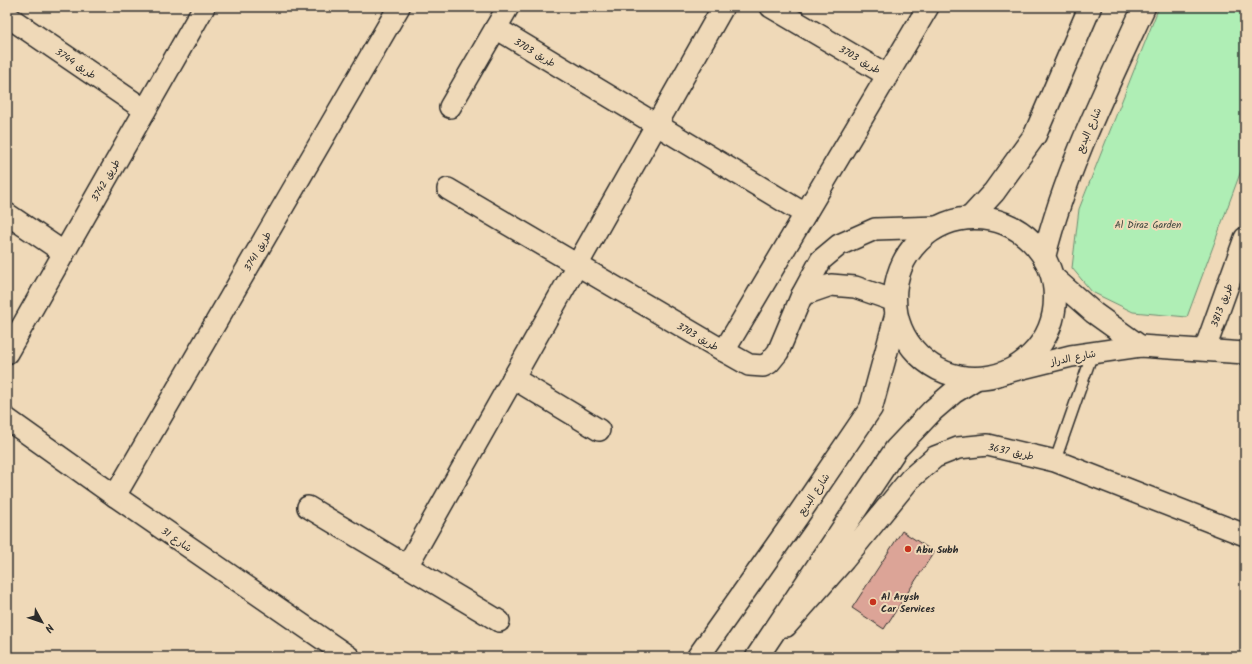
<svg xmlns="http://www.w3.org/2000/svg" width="1252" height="664" font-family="Kalam,'Playpen Sans Arabic',sans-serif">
	<rect width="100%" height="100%" fill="#efd9b8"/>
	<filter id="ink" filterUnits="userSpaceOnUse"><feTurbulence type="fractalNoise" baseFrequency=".025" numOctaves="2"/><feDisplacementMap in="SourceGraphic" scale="8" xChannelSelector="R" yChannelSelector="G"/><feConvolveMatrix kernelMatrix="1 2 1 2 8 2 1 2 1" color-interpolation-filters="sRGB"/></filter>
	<g filter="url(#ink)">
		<path fill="#afeeb5" stroke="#6d8c70" d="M1159,7H1245V160L1187,317L1133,312L1092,292L1072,268L1079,209Z"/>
		<path fill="#dca497" stroke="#2b2b2b" d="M902,531L934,552L884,629L852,608Z"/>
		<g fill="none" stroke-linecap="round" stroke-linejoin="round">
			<defs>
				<path id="service" d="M1055,461L1093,352"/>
				<g id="minor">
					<path d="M771,7L887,75"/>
					<path d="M7,16L145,110"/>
					<path d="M496,28L805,214"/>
					<path d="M450,107L508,7"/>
					<path d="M448,189L724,351L749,365L763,366L769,363L778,352L802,295L821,260L839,245L875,229L938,227"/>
					<path d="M7,214L63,252"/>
					<path d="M1052,276L1094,313L1140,346"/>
					<path d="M802,295L831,285L855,287L895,301"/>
					<path d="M1205,349L1245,238"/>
					<path d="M724,351L928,7"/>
					<path d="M7,353L204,7"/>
					<path d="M1007,372L1071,356L1140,346L1245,353"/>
					<path d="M513,378L599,430"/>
					<path d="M7,419L115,496L349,657"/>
					<path d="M115,496L399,7"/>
					<path d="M308,507L499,621"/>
					<path d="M407,566L723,7"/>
					<path d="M786,626L844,560L910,479L935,457L958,448L988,445L1055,461L1245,535"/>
				</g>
				<g id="primary">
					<circle cx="975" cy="298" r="80"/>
					<path d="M970,218L994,192L1035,135L1090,7"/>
					<path d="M1044,257C1066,169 1106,89 1144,7"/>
					<path d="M698,657L799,514L871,408L896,316"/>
					<path d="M757,657L896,449L933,410L954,392L975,379"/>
				</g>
			</defs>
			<use href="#service" stroke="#2b2b2b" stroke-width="13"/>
			<use href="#minor" stroke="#2b2b2b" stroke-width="24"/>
			<use href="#primary" stroke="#2b2b2b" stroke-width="25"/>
			<use href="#service" stroke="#efd9b8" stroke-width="10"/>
			<use href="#minor" stroke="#efd9b8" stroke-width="21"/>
			<use href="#primary" stroke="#efd9b8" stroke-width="22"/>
		</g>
	</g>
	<g fill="#c8321e" stroke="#efd9b8" stroke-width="1.5">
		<circle cx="908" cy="549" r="4"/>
		<circle cx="873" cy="602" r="4"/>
	</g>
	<g text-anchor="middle" stroke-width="4" stroke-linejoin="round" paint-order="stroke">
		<g font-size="10" fill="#2b2b2b" stroke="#efd9b8">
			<text transform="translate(535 52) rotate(31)" y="4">طريق 3703</text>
			<text transform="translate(860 59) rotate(30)" y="4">طريق 3703</text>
			<text transform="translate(76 63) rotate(34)" y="4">طريق 3744</text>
			<text transform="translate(1088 130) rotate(-66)" y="4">شارع البديع</text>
			<text transform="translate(105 180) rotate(-60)" y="4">طريق 3742</text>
			<text transform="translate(257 251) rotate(-60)" y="4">طريق 3741</text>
			<text transform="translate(1221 305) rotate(-70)" y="4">طريق 3813</text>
			<text transform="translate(698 336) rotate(30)" y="4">طريق 3703</text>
			<text transform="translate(1073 357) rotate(-11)" y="4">شارع الدراز</text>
			<text transform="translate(1011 451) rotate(12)" y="4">طريق 3637</text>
			<text transform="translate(813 494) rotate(-56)" y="4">شارع البديع</text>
			<text transform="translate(177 539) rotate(35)" y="4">شارع 31</text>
		</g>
		<g font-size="10" fill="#3f4840" stroke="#efd9b8">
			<text x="1148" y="228">Al Diraz Garden</text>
		</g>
		<g font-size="10" font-weight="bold" fill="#2b2b2b" stroke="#efd9b8" text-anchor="start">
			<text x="916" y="553">Abu Subh</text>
			<text x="881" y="600">Al Arysh<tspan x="881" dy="12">Car Services</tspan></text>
		</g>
	</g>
	<rect width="1252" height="664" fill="none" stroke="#efd9b8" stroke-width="24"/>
	<rect x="12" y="12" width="1228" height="640" fill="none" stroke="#2b2b2b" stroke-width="1.5" filter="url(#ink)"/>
	<g transform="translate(42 622) rotate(130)" stroke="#efd9b8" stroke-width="3" paint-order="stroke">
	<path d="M0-3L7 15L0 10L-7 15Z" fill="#2b2b2b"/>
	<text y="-6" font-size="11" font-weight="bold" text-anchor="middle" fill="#2b2b2b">N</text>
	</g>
</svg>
